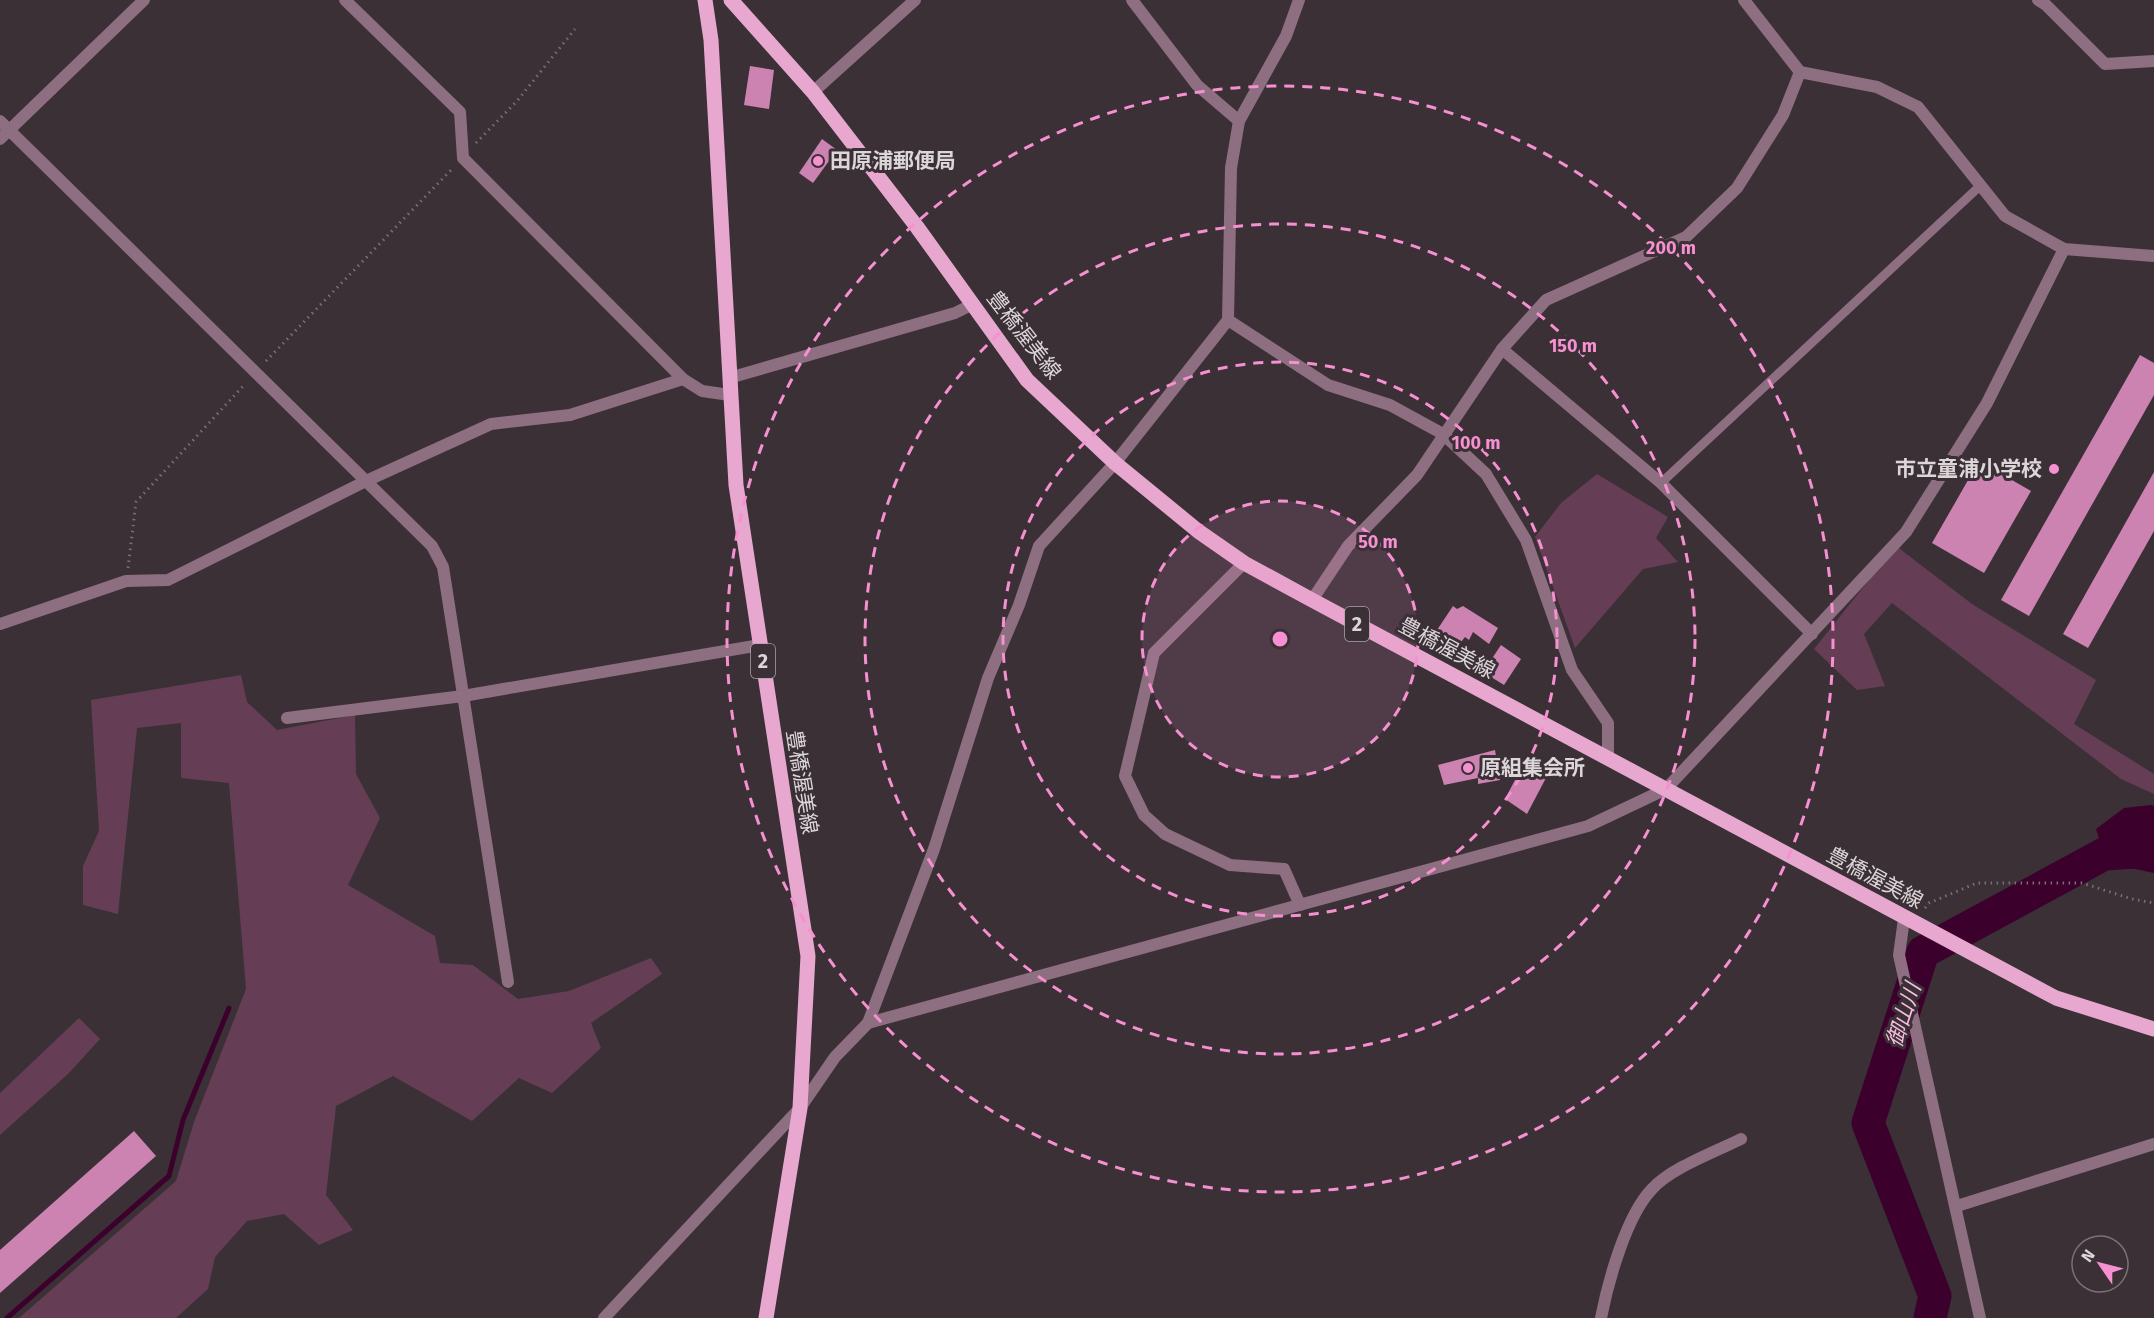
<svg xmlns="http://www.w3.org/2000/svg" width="2154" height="1318" font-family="'Fira Sans','Noto Sans JP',sans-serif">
	<rect width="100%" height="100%" fill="#3a3036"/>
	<g fill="#653e56">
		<path d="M1597,474L1668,517L1656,538L1678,562L1643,569L1575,648L1535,537L1561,503Z"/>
		<path d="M1896,546L1972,604L2096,680L2074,724L2154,774V794L2121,779L1892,603L1864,634L1885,686L1857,690L1814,649Z"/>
		<path d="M241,675L247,702L277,730L355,715L356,774L380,818L348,885L435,936L440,963L473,965L518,999L569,991L651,958L662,974L591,1023L601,1048L552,1093L519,1078L472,1121L393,1076L336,1106L326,1195L353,1230L319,1245L284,1214L247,1221L215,1257L208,1289L176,1318H19L176,1181L194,1122L246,989L229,783L181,778V723L137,728L118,914L83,905V866L99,831L91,700Z"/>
		<path d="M79,1018L100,1039L69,1073L0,1135V1093Z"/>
	</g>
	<path fill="#3c002c" d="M2151,805L2154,806V873L2126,867L2104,854L2096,829L2124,808Z"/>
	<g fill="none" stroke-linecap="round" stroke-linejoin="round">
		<path stroke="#3c002c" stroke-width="5" d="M7,1318L169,1176L183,1120L229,1008"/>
		<path stroke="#3c002c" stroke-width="33" d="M1930,1318L1935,1296L1868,1123L1923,952L2104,854L2154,851"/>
	</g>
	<g fill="#cc83b1">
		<path d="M750,66L774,70L769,109L744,105Z"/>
		<path d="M822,139L837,150L813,183L799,173Z"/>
		<path d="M2140,355L2154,363V395L2029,616L2001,600Z"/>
		<path d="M1979,461L2031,491L1984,573L1932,543Z"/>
		<path d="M2154,472V531L2088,648L2063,634Z"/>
		<path d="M1453,606L1457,609L1463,606L1498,628L1489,644L1473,632L1469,640L1465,637L1447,660L1424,643L1435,633Z"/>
		<path d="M1501,645L1521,659L1504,685L1483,672Z"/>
		<path d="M1495,750L1500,780L1478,784V778L1444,785L1438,765Z"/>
		<path d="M1524,763L1547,776L1527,814L1505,799Z"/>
		<path d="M134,1131L156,1156L0,1293V1250Z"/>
	</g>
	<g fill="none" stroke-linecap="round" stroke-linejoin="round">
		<g stroke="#787074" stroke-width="3" stroke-dasharray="1.5 4.5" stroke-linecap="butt">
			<path d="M476,143L517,101L575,29"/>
			<path d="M266,361L453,168"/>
			<path d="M128,568L136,502L245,384"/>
			<path d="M1925,908L1929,903L1977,883H2082L2132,899L2154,903"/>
		</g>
		<path stroke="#8e6e81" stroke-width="9" d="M1661,483L1981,185"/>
		<g stroke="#8e6e81" stroke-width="12">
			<path d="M345,0L460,112L463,158L683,379"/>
			<path d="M1132,0L1197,85L1239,121"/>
			<path d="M1744,0L1800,72L1877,87L1918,107L2005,216L2064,249L2154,256"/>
			<path d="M2038,0L2046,5L2105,64L2154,61"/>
			<path d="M813,92L915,0"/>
			<path d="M0,121L432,546L443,567L508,982"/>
			<path d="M0,139L144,0"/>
			<path d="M1228,320L1328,385L1390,405L1443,434L1486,474L1526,540L1572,670L1608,723V757"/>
			<path d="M1502,349L1661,483L1812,634"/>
			<path d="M729,378L955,313L973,304"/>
			<path d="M1244,563L1154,653L1125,776L1144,815L1165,834L1230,865L1284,869L1300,905"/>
			<path d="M1312,600L1348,546L1417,475L1502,349L1546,300L1686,237L1737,188L1783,115L1800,72"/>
			<path d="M0,624L126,581L168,580L366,481L491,424L570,415L683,379L702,391L730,395"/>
			<path d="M287,718L463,696L760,645"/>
			<path d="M1904,919L1899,955L1980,1318"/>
			<path d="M868,1023L934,849L988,678L1019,605L1039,546L1115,463L1228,320L1231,168L1239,121L1286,36L1299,0"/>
			<path d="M1957,1206L2154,1144"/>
			<path d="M604,1318L800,1108L835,1057L868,1023L1588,826L1666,789L1906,532L1987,403L2064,249"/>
			<path d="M1601,1318C1608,1282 1626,1216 1652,1189C1671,1168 1715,1152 1741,1139"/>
		</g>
		<g stroke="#e7a7ce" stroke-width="15">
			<path d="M705,0L711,40L736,485L808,956L800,1108L766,1318"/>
			<path d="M731,0L813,92L917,227L1027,380L1115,463L1198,531L1244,563L1312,600L2056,998L2154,1029"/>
		</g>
	</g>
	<circle cx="1280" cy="639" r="138" fill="#f690d1" fill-opacity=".12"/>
	<g fill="none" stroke="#f690d1" stroke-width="3" stroke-dasharray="10 8">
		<circle cx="1280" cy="639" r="138"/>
		<circle cx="1280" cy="639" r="277"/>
		<circle cx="1280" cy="639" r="415"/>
		<circle cx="1280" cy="639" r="553"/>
	</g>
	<g fill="#f690d1" stroke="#3a3036" stroke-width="2">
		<circle cx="818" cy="161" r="6"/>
		<circle cx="2054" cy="469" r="6"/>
		<circle cx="1468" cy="768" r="6"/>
	</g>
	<g text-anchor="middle" stroke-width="6" stroke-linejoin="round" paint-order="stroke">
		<g fill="#3a3036" stroke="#aba4a8" stroke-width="1.5">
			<rect x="1345" y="607" width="24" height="34" rx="4.5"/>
			<rect x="751" y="644" width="24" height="34" rx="4.5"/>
		</g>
		<g font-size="20" font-weight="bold" fill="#dcd6d9">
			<text x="1357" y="631">2</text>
			<text x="763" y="668">2</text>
		</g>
		<g font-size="21" font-weight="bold" fill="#dcd6d9" stroke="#3a3036" text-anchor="start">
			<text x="830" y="168">田原浦郵便局</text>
			<text x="2042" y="476" text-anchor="end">市立童浦小学校</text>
			<text x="1480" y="775">原組集会所</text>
		</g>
		<g font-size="21" fill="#dcd6d9" stroke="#3a3036">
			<text transform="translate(1024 335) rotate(52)" y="7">豊橋渥美線</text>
			<text transform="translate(1447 648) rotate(28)" y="7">豊橋渥美線</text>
			<text transform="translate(802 782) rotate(81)" y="7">豊橋渥美線</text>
			<text transform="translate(1875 878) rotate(28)" y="7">豊橋渥美線</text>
		</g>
		<g font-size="22" font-style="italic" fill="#f8bde0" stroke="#3a3036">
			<text transform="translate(1903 1015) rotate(-72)" y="8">御山川</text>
		</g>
	</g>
	<circle cx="1280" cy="639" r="9" fill="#f690d1" stroke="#3a3036" stroke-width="3"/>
	<g font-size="18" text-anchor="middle" font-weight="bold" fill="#f690d1" stroke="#3a3036" stroke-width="6" stroke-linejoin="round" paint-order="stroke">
		<text x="1671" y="254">200 m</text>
		<text x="1573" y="352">150 m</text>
		<text x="1476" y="449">100 m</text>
		<text x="1378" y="548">50 m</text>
	</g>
	<g transform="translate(2100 1264) rotate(305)"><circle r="28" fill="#3a3036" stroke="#7b7277" stroke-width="1.5"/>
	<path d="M0-4.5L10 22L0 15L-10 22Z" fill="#f690d1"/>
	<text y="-9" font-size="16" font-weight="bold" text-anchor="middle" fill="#dcd6d9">N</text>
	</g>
</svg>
